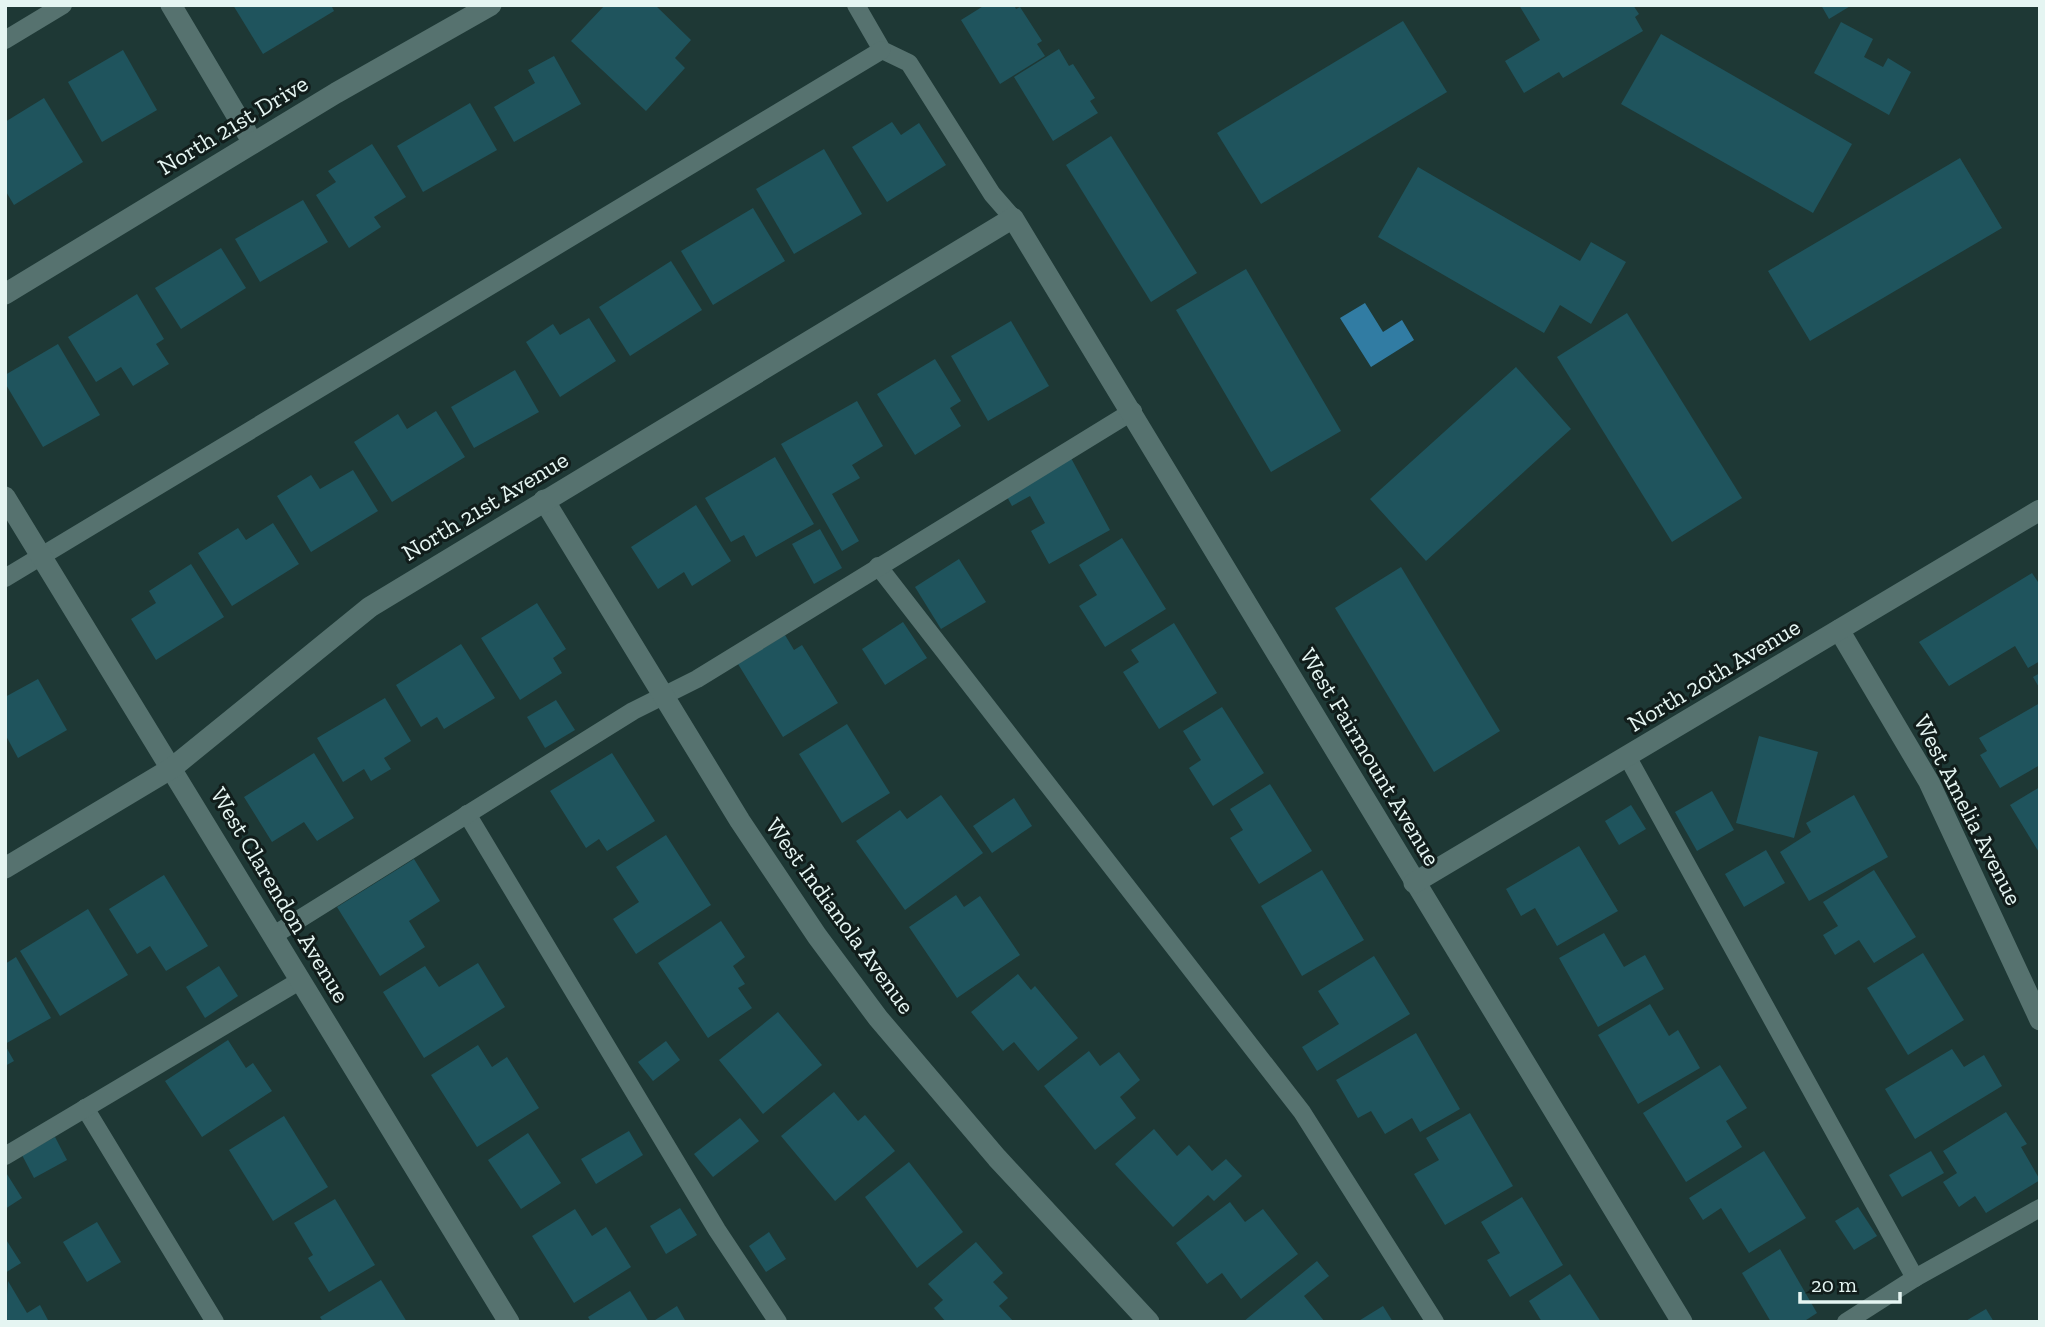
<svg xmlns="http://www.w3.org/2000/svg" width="2045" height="1327" font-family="'Zilla Slab',serif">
	<rect width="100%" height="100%" fill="#1e3835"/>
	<path fill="#317ca3" d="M1365,303L1383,332L1402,320L1414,340L1371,367L1340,318Z"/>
	<g fill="#1f545d">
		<path d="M233,5H331L334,11L263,54Z"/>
		<path d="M605,5H655L691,40L675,58L685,68L646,111L571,41Z"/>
		<path d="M985,5H1014L1016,9L1020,7L1042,41L1037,44L1045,56L1000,84L961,20Z"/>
		<path d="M1519,5H1633L1639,14L1635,17L1643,31L1563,78L1559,72L1524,93L1505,61L1540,40Z"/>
		<path d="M1821,5H1852L1829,19Z"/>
		<path d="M1403,21L1447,92L1261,204L1217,133Z"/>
		<path d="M1841,22L1873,39L1864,57L1883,67L1888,58L1911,72L1889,115L1814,73Z"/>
		<path d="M1661,34L1852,144L1813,213L1621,104Z"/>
		<path d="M1059,49L1069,66L1073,64L1095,98L1090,101L1098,113L1053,141L1014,77Z"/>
		<path d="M123,50L157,110L102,142L68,82Z"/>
		<path d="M554,56L581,104L514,142L494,107L535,83L528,70Z"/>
		<path d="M44,98L83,162L14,205L5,190V122Z"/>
		<path d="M470,103L497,150L423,192L397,146Z"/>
		<path d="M892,122L901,135L919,123L946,165L887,202L852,147Z"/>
		<path d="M1111,136L1197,273L1151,302L1066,165Z"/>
		<path d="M372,144L406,197L374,217L381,227L349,248L316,195L336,182L328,171Z"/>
		<path d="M824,149L862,214L794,254L756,189Z"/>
		<path d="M1960,158L2002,228L1810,341L1768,271Z"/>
		<path d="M1418,167L1580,261L1591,242L1626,262L1591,324L1560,305L1544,333L1378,237Z"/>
		<path d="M303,200L328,242L260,282L235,239Z"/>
		<path d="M753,208L785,261L713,305L681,251Z"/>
		<path d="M221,248L246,288L181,329L155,288Z"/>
		<path d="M671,261L702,310L630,356L599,307Z"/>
		<path d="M1246,269L1341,431L1271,472L1176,310Z"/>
		<path d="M137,294L164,339L156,344L169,364L133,386L121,367L96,382L68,337Z"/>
		<path d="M1627,313L1742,498L1672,542L1557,357Z"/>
		<path d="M589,318L616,361L560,397L526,342L553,324L560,335Z"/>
		<path d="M1011,321L1049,386L988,421L951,356Z"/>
		<path d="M58,344L100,415L43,447L5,383V375Z"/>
		<path d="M935,359L961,401L950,408L961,426L915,455L877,394Z"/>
		<path d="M1516,367L1571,429L1426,561L1370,499Z"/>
		<path d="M515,370L539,412L474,448L451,407Z"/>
		<path d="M857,401L883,446L852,465L860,478L832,494L859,541L842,551L781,444Z"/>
		<path d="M436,411L465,457L392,502L354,442L398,414L407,429Z"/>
		<path d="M775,457L814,524L756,557L744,535L731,542L705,498Z"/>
		<path d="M1071,458L1110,530L1049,564L1031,531L1045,523L1030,496L1012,506L1006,495Z"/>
		<path d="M353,470L378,511L311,552L277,496L311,475L320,489Z"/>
		<path d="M696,505L731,561L692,586L684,572L658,589L631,547Z"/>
		<path d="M273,523L299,564L232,606L198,553L238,528L246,540Z"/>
		<path d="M820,529L842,568L814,584L792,544Z"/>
		<path d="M1122,538L1166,609L1105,647L1079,606L1097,595L1079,565Z"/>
		<path d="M959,559L986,602L941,629L915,587Z"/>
		<path d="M191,564L224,617L156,660L131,619L156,603L149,591Z"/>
		<path d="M1401,567L1500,731L1434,772L1335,608Z"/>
		<path d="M2032,573L2040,585V661L2028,668L2015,646L1949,686L1919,642Z"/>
		<path d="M537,603L566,649L553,658L562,673L520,700L481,638Z"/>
		<path d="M903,622L927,658L885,685L862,649Z"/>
		<path d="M1174,623L1217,693L1159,729L1123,672L1139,662L1131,650Z"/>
		<path d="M785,635L794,650L802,645L838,703L783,737L738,664Z"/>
		<path d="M461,644L495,698L444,729L437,717L421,727L396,685Z"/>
		<path d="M2040,673V689L2033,677Z"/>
		<path d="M38,679L67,730L18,758L5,734V697Z"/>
		<path d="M385,698L411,741L384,758L391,769L371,781L364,769L343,782L317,738Z"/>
		<path d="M556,700L575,730L545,748L527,717Z"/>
		<path d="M2040,703V765L2000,788L1980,755L1987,751L1979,738Z"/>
		<path d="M1222,707L1264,773L1213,806L1189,768L1201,760L1183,731Z"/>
		<path d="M847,724L890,793L842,823L799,754Z"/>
		<path d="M1759,736L1818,752L1794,838L1736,823Z"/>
		<path d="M314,753L354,818L317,841L304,822L272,842L244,797Z"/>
		<path d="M612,753L655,821L607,851L599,839L586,848L550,791Z"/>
		<path d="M1270,784L1312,851L1259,884L1230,838L1243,830L1230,809Z"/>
		<path d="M2040,787V854L2010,805Z"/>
		<path d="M1712,791L1734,830L1697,851L1675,812Z"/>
		<path d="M941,795L983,853L905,910L856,841L900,810L907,819Z"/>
		<path d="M1854,795L1888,857L1809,901L1780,852L1811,832L1806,823Z"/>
		<path d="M1014,798L1032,826L992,853L973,826Z"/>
		<path d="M1631,805L1646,829L1619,845L1605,821Z"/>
		<path d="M666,835L711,905L636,954L613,919L639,902L616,867Z"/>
		<path d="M1579,846L1618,911L1557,946L1535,908L1521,916L1506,889Z"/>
		<path d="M1766,850L1785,883L1744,907L1725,874Z"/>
		<path d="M414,859L440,901L409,921L425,947L380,976L337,907Z"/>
		<path d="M1322,870L1364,940L1302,976L1261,906Z"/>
		<path d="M1874,870L1916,937L1874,963L1859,940L1835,955L1823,935L1838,926L1823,902Z"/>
		<path d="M164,875L208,946L166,971L150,946L137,954L109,909Z"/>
		<path d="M956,895L964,907L980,896L1020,955L957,998L909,927Z"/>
		<path d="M88,909L128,975L60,1016L20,951Z"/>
		<path d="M721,921L745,957L733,966L745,984L738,988L752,1008L708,1038L658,963Z"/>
		<path d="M1604,933L1624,967L1645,955L1664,989L1598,1027L1559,958Z"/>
		<path d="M1923,953L1964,1020L1908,1055L1867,988Z"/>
		<path d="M1374,956L1410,1014L1317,1071L1302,1047L1339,1024L1318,991Z"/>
		<path d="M16,957L51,1018L5,1044V964Z"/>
		<path d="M478,963L505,1007L424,1058L383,992L425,966L439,987Z"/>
		<path d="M219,966L238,996L205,1018L186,987Z"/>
		<path d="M1018,974L1031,990L1035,986L1078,1038L1038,1071L1014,1042L1003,1051L971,1012Z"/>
		<path d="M1650,1004L1669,1036L1678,1030L1700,1068L1638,1104L1598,1035Z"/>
		<path d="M778,1012L822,1065L763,1114L719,1060Z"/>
		<path d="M1416,1033L1460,1109L1420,1132L1412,1118L1385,1134L1371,1111L1358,1118L1336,1080Z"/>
		<path d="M228,1040L246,1068L253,1063L272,1091L202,1137L165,1081Z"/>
		<path d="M666,1041L680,1060L653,1081L638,1062Z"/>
		<path d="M5,1045L14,1061L5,1066Z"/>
		<path d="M478,1045L492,1067L507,1057L539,1108L477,1147L431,1075Z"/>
		<path d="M1952,1049L1964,1067L1984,1055L2002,1086L1915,1139L1885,1089Z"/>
		<path d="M1089,1051L1100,1066L1119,1052L1140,1080L1120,1097L1136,1118L1095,1150L1044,1086Z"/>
		<path d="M1720,1065L1747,1108L1726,1121L1742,1147L1686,1182L1643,1113Z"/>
		<path d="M834,1092L858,1121L865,1115L895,1151L835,1201L781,1136Z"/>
		<path d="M2006,1112L2027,1144L2021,1147L2040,1180L1986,1213L1975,1196L1959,1207L1943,1182L1957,1173L1943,1151Z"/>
		<path d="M1470,1113L1513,1186L1445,1225L1414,1174L1439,1160L1426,1138Z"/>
		<path d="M284,1116L328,1187L273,1221L229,1150Z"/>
		<path d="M740,1118L759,1141L713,1177L694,1154Z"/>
		<path d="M1154,1129L1177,1156L1189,1145L1212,1171L1226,1159L1242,1176L1214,1201L1208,1195L1173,1227L1115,1164Z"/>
		<path d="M629,1131L643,1155L596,1184L581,1159Z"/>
		<path d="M528,1133L561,1183L521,1209L488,1160Z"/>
		<path d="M55,1137L67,1160L34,1178L22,1155Z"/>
		<path d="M1764,1151L1806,1218L1749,1253L1721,1208L1703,1220L1689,1198Z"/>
		<path d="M1931,1151L1944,1173L1902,1197L1889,1175Z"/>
		<path d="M909,1162L963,1232L917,1268L865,1197Z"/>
		<path d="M5,1171L22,1198L5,1209Z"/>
		<path d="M1522,1197L1563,1265L1510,1297L1487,1260L1500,1253L1481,1222Z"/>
		<path d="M335,1199L375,1265L329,1292L308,1258L313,1255L294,1223Z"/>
		<path d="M1230,1202L1245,1222L1263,1209L1298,1254L1241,1299L1222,1273L1207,1284L1176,1243Z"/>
		<path d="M1858,1207L1877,1236L1854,1250L1835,1221Z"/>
		<path d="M680,1208L697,1235L666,1254L650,1226Z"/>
		<path d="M575,1209L592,1236L606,1227L631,1267L574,1303L532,1236Z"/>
		<path d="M97,1222L121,1262L87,1282L63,1242Z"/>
		<path d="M769,1232L786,1259L766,1272L749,1246Z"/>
		<path d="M5,1238L21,1263L5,1273Z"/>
		<path d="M976,1242L1003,1273L993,1282L1008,1298L999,1306L1014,1322H946L934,1308L943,1300L928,1284Z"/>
		<path d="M1780,1249L1817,1313L1803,1322H1771L1742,1273Z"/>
		<path d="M1317,1261L1329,1276L1304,1296L1325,1322H1243Z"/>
		<path d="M1570,1274L1601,1322H1542L1529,1301Z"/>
		<path d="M381,1280L407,1322H323L320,1317Z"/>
		<path d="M8,1281L27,1313L40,1305L49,1322H5Z"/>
		<path d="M630,1291L649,1322H591L588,1317Z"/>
		<path d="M677,1306L686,1322H652Z"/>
		<path d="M1383,1306L1393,1322H1357Z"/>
		<path d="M1986,1309L1994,1322H1964Z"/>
	</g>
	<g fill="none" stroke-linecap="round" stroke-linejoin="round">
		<g stroke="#56726f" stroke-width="18">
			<path d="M856,5L882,50L909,63L992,194L1013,218"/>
			<path d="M5,40L63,5"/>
			<path d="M878,566L1302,1112L1435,1322"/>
			<path d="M5,578L882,50"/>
			<path d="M1628,758L1915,1278"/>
			<path d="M467,814L717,1230L778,1322"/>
			<path d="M274,935L633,711L697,679L1133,411"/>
			<path d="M85,1108L215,1322"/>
			<path d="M5,1156L301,980"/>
			<path d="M1846,1322L1915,1278L2040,1208"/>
		</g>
		<g stroke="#56726f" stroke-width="21">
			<path d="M171,5L253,143"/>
			<path d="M5,294L336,93L491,5"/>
			<path d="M5,497L509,1322"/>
			<path d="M544,500L740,821L817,936L878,1018L997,1158L1149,1322"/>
			<path d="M1839,630L1929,782L2040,1020"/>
			<path d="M5,868L172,768L370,607L1013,218L1682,1322"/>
			<path d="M1414,883L2040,510"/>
		</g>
	</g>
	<g text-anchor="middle" stroke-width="6" stroke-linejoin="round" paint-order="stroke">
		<g font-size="24" fill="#e5f5f2" stroke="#111d1b">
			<text transform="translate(233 125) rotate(-31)" y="8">North 21st Drive</text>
			<text transform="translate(485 506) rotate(-31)" y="8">North 21st Avenue</text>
			<text transform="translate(1714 675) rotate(-31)" y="8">North 20th Avenue</text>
			<text transform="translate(1370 757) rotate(59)" y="8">West Fairmount Avenue</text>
			<text transform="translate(1968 810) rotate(63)" y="8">West Amelia Avenue</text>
			<text transform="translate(280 895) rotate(59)" y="8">West Clarendon Avenue</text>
			<text transform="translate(840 916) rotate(54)" y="8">West Indianola Avenue</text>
		</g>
	</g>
	<rect width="2045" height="1327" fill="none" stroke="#e5f5f2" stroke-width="14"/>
	<path d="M1800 1292v10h100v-10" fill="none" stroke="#e5f5f2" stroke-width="3.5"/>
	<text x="1811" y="1292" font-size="21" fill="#e5f5f2" stroke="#111d1b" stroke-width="5" paint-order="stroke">20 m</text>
</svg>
